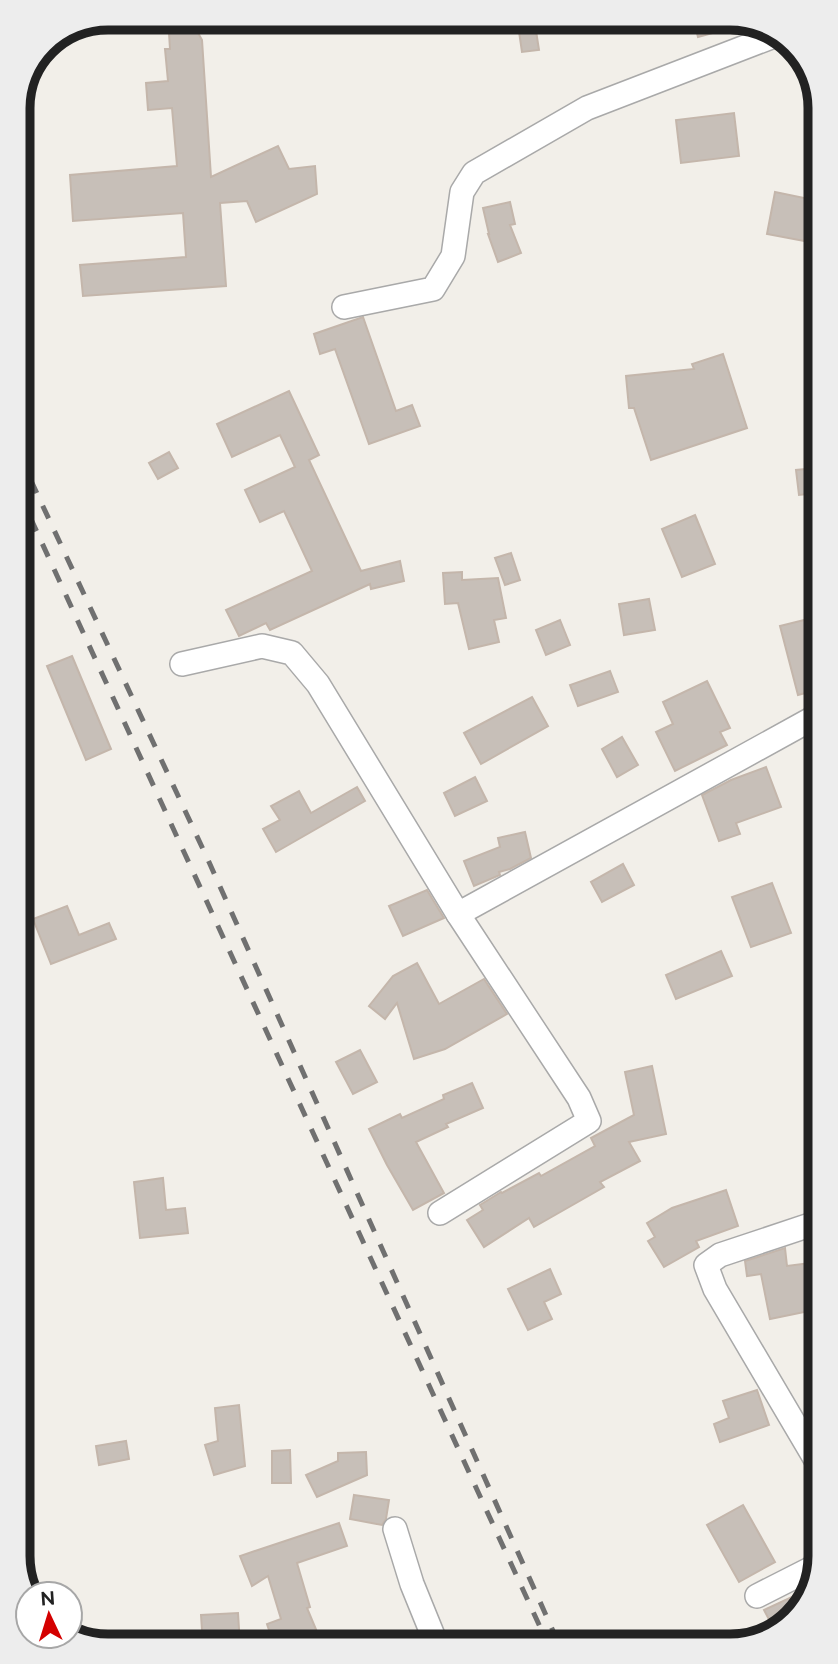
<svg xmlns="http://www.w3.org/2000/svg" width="838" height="1664" font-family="Raleway,sans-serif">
	<rect width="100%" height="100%" fill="#f2efe9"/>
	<g fill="#c7bfb8" stroke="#c4b6ab" stroke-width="2">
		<path d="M517,18H534L539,50L522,52Z"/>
		<path d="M693,18H737L749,23L698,37Z"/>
		<path d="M197,31L202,40L211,177L278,146L289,169L315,166L317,194L256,222L247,201L220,203L226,286L83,296L80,265L186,257L183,213L73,221L70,175L177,166L172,108L148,110L146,83L168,81L165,49H170L169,33Z"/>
		<path d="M734,113L739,156L681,163L676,120Z"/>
		<path d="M775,192L814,200L815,243L767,234Z"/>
		<path d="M510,202L515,224L510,225L521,253L498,262L488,234H489L483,208Z"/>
		<path d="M363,317L396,411L412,405L420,426L369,444L335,349L320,354L314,334Z"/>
		<path d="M723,354L747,428L651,460L634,408H629L626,376L694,369L692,364Z"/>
		<path d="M289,391L319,455L309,460L361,571L400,561L404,581L371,589L370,584L270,630L266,623L239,636L226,610L312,571L284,511L260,522L245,490L295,467L280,435L232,457L217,424Z"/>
		<path d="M169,452L178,468L158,479L149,463Z"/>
		<path d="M816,468V493L799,495L796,470Z"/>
		<path d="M695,515L715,564L682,577L662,529Z"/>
		<path d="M511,553L520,580L505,585L495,558Z"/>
		<path d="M462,572V580L498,578L506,618L494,620L499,642L469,649L458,603L445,604L443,573Z"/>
		<path d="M649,599L655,630L624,635L619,604Z"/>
		<path d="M816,617L817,690L798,695L780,626Z"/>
		<path d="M560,620L570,645L546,655L536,630Z"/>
		<path d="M72,656L111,749L86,760L47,666Z"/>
		<path d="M610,671L618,692L578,706L570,685Z"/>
		<path d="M707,681L730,728L720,732L727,745L675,771L656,732L673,724L663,702Z"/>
		<path d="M532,697L548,726L481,764L464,733Z"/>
		<path d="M622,737L638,765L617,777L602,749Z"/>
		<path d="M766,767L781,807L736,823L740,834L719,841L702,795L731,780Z"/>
		<path d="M475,777L487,801L455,816L444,793Z"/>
		<path d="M357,787L365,801L276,852L263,829L280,820L271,806L299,791L311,813Z"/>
		<path d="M525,832L531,858L510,869L499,872L500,875L474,886L464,861L500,847L498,838Z"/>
		<path d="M623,864L634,885L602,902L591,882Z"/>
		<path d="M772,883L791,933L751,947L732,897Z"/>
		<path d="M427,890L444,918L403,936L389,906Z"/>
		<path d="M67,906L79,935L109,923L116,939L51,964L33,919Z"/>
		<path d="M721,951L732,976L676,999L666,975Z"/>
		<path d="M417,963L439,1004L484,979L507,1014L445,1049L414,1059L397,1003L385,1019L369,1006L393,976Z"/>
		<path d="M360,1050L377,1082L353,1094L336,1062Z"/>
		<path d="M652,1066L666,1134L629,1142L640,1161L600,1182L604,1187L534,1227L529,1218L484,1247L467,1220L483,1210L480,1205L501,1192L502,1193L539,1173L541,1176L595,1146L591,1138L634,1115L625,1072Z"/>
		<path d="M472,1083L483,1108L446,1124L448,1127L416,1142L444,1193L413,1210L387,1165L369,1129L400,1114L402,1118L444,1099L443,1095Z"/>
		<path d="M163,1178L166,1210L185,1208L188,1233L140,1238L134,1182Z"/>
		<path d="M726,1190L738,1226L696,1241L699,1247L664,1267L648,1241L655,1237L647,1223L672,1208Z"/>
		<path d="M785,1248L787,1266L819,1262V1309L770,1319L761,1274L747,1276L745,1261Z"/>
		<path d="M550,1269L561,1294L544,1302L552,1319L528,1330L508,1289Z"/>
		<path d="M757,1390L769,1425L720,1442L714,1424L729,1418L723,1401Z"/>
		<path d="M239,1405L245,1466L214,1475L205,1445L218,1441L215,1408Z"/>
		<path d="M126,1441L129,1459L99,1465L96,1446Z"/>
		<path d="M290,1450L291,1483H272V1451Z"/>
		<path d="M366,1452L367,1475L317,1497L306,1475L338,1461V1453Z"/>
		<path d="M354,1495L389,1500L386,1519L382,1525L350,1519Z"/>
		<path d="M743,1505L775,1562L739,1582L707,1525Z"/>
		<path d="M339,1523L347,1546L297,1563L310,1607L307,1608L320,1639L307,1644H296L292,1634L273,1642L267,1624L281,1619L268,1576L252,1586L240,1556Z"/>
		<path d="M811,1588L805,1607L775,1631L764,1610Z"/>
		<path d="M238,1613L240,1645H203L201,1615Z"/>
	</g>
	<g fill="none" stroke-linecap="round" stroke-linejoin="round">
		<defs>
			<g id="minor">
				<path d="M344,307L433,289L453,256L462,192L474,173L587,108L779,34"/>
				<path d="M182,664L262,646L292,653L318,684L458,914L579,1098L589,1121L440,1213"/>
				<path d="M458,914L817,716"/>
				<path d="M819,1222L720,1255L706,1265L715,1289L820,1467"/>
				<path d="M395,1529L412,1584L436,1643"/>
				<path d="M757,1596L818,1565"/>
			</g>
		</defs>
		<use href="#minor" stroke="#a9a9a9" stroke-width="26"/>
		<use href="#minor" stroke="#fff" stroke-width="23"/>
		<g stroke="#707070" stroke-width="5" stroke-dasharray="14 14" stroke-linecap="butt">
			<path d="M19,455L209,862L558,1642"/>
			<path d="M19,493L547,1642"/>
		</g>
	</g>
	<path d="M0 0H838V1664H0ZM108 30H730A78 78 0 0 1 808 108V1556A78 78 0 0 1 730 1634H108A78 78 0 0 1 30 1556V108A78 78 0 0 1 108 30Z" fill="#ededed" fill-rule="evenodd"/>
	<path fill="none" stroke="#222" stroke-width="9" d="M108 30H730A78 78 0 0 1 808 108V1556A78 78 0 0 1 730 1634H108A78 78 0 0 1 30 1556V108A78 78 0 0 1 108 30Z"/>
	<g transform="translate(49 1615) rotate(356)"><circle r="33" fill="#ffffff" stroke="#a7a7a7" stroke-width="2"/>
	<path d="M0-5L12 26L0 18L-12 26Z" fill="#d40000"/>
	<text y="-10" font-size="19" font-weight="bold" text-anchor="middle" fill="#222222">N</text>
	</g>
</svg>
